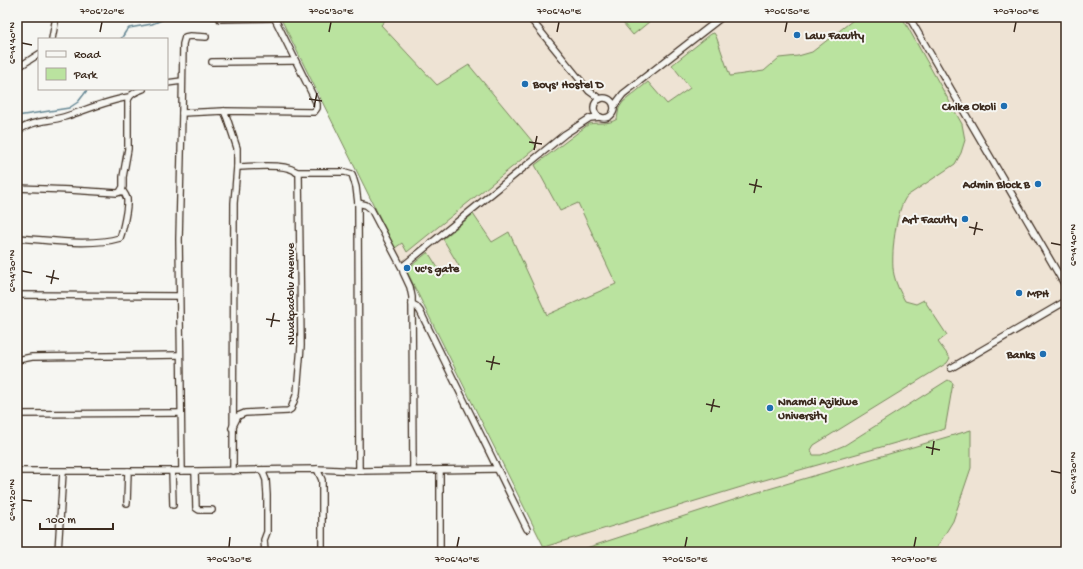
<svg xmlns="http://www.w3.org/2000/svg" width="1083" height="569" font-family="'Gochi Hand',sans-serif">
	<rect width="100%" height="100%" fill="#f6f6f2"/>
	<filter id="ink" filterUnits="userSpaceOnUse"><feTurbulence type="fractalNoise" baseFrequency=".025" numOctaves="2"/><feDisplacementMap in="SourceGraphic" scale="8" xChannelSelector="R" yChannelSelector="G"/><feConvolveMatrix kernelMatrix="1 2 1 2 8 2 1 2 1" color-interpolation-filters="sRGB"/></filter>
	<g filter="url(#ink)">
		<path fill="#eee3d4" d="M280,17H1066V552H546Z"/>
		<g fill="#bae39f" stroke="#7a865e">
			<path d="M280,17H388L381,25L437,85L469,65L537,147L407,252L402,243L395,248Z"/>
			<path d="M618,17H655L633,35Z"/>
			<path d="M857,17H902L962,124L965,140L961,153L955,164L907,196C896,209 890,257 894,275C896,284 900,292 905,301L916,304L924,300L947,335L938,342L950,358L947,363L814,445L811,450L813,455H821L845,445L948,380L953,383L945,429L761,481L544,547L406,270L428,252L443,276L459,266L443,239L473,214L492,242L509,232L547,315L616,284L578,203L560,211L535,165L589,124C599,122 608,125 617,119L619,108L623,102L648,82L667,104L690,88L672,65L711,34L714,33L716,36L730,76L764,71L779,58L798,56L812,52Z"/>
			<path d="M971,430V468L953,521L934,552H574L755,493Z"/>
		</g>
		<g fill="none" stroke-linecap="round" stroke-linejoin="round">
			<g stroke="#668895" stroke-width="1.5">
				<path d="M121,39L126,31L129,28L152,24L169,17"/>
				<path d="M17,116L69,108L78,102L88,89"/>
			</g>
			<defs>
				<g id="street">
					<path d="M529,17L589,91L600,99"/>
					<path d="M909,17L1066,287"/>
					<path d="M1064,17L1066,20"/>
					<path d="M220,19L275,18"/>
					<path d="M52,39L56,17"/>
					<path d="M212,62L295,61"/>
					<path d="M17,68L39,54"/>
					<path d="M167,83L182,81"/>
					<circle cx="604" cy="108" r="10"/>
					<path d="M614,106L623,94L722,17"/>
					<path d="M224,111L227,118L237,148V167L234,203L233,471"/>
					<path d="M182,113L224,111L314,112L317,108V104L274,17"/>
					<path d="M17,132C31,120 47,122 64,117C86,110 106,101 129,97"/>
					<path d="M296,172H345L352,174L356,187L358,203L359,471"/>
					<path d="M17,188L70,190L117,193L120,192L123,187V177L128,149V100C130,94 137,91 143,89"/>
					<path d="M358,203L366,205L371,209L403,270"/>
					<path d="M17,238C49,240 90,247 120,238C123,230 128,207 127,199C126,195 124,193 122,190"/>
					<path d="M17,295L179,296"/>
					<path d="M412,304L416,306L420,311L527,529"/>
					<path d="M17,360L32,357L180,355"/>
					<path d="M951,368L1066,301"/>
					<path d="M17,414L181,413"/>
					<path d="M232,428L238,416L245,413L288,411L291,409L297,393L301,346L299,174C288,162 252,167 237,167"/>
					<path d="M317,469L322,480V552"/>
					<path d="M262,470L266,480L267,495V532L264,540L265,552"/>
					<path d="M413,470L412,297L410,287L403,272V266L565,134L590,118L600,117"/>
					<path d="M17,471H195L317,469L359,471L497,469"/>
					<path d="M172,471L173,505"/>
					<path d="M182,471L179,239L182,113L183,44L185,37L190,36L206,37"/>
					<path d="M195,471L196,508L199,510H212"/>
					<path d="M127,503L128,471"/>
					<path d="M58,552L63,472"/>
					<path d="M440,552V470"/>
				</g>
			</defs>
			<use href="#street" stroke="#3b2a1e" stroke-width="8"/>
			<use href="#street" stroke="#f6f6f2" stroke-width="5.5"/>
		</g>
	</g>
	<path fill="none" stroke="#3b2a1e" stroke-width="1.5" d="M100,32L102,22M329,32L331,22M557,32L559,22M785,32L787,22M1014,32L1016,22M22,43L32,45M309,99L322,101M314,107L317,93M529,142L542,144M534,150L537,136M749,184L762,187M754,193L757,179M969,227L983,230M974,235L977,222M1051,243L1061,245M22,271L32,273M46,276L59,279M51,284L54,270M266,319L280,321M271,327L274,313M486,361L500,364M491,370L494,356M706,404L720,407M711,412L714,399M926,447L940,450M932,455L934,441M1051,471L1061,473M22,500L32,501M229,547L230,537M457,547L459,537M685,547L687,537M914,547L916,537"/>
	<g fill="#1f6fb2" stroke="#f6f6f2" stroke-width="1.5">
		<circle cx="797" cy="35" r="4"/>
		<circle cx="525" cy="84" r="4"/>
		<circle cx="1004" cy="106" r="4"/>
		<circle cx="1038" cy="184" r="4"/>
		<circle cx="965" cy="219" r="4"/>
		<circle cx="407" cy="268" r="4"/>
		<circle cx="1019" cy="293" r="4"/>
		<circle cx="1043" cy="354" r="4"/>
		<circle cx="770" cy="408" r="4"/>
	</g>
	<g text-anchor="middle" stroke-width="4" stroke-linejoin="round" paint-order="stroke">
		<g font-size="12" font-weight="bold" fill="#3b2a1e" stroke="#f6f6f2" text-anchor="start">
			<text x="805" y="39">Law Faculty</text>
			<text x="533" y="88">Boys' Hostel D</text>
			<text x="996" y="110" text-anchor="end">Chike Okoli</text>
			<text x="1030" y="188" text-anchor="end">Admin Block B</text>
			<text x="957" y="223" text-anchor="end">Art Faculty</text>
			<text x="415" y="272">vc's gate</text>
			<text x="1027" y="297">MPH</text>
			<text x="1035" y="358" text-anchor="end">Banks</text>
			<text x="778" y="405">Nnamdi Azikiwe<tspan x="778" dy="14">University</tspan></text>
		</g>
		<g font-size="12" fill="#3b2a1e" stroke="#f6f6f2">
			<text transform="translate(290 294) rotate(-90)" y="4">Nwakpadolu Avenue</text>
		</g>
	</g>
	<rect width="1083" height="569" fill="none" stroke="#f6f6f2" stroke-width="44"/>
	<rect x="38" y="38" width="130" height="52" fill="#f6f6f2" stroke="#aba49d"/>
	<rect x="46" y="51" width="20" height="6" fill="#f6f6f2" stroke="#aba49d"/>
	<text x="74" y="58" font-size="12" fill="#3b2a1e">Road</text>
	<rect x="46" y="68" width="20" height="12" fill="#bae39f" stroke="#aba49d"/>
	<text x="74" y="78" font-size="12" fill="#3b2a1e">Park</text>
	<path d="M40 523v6h73v-6" fill="none" stroke="#3b2a1e" stroke-width="2"/>
	<text x="46" y="523" font-size="12" fill="#3b2a1e" stroke="#f6f6f2" stroke-width="3" paint-order="stroke">100 m</text>
	<rect x="22" y="22" width="1039" height="525" fill="none" stroke="#3b2a1e" stroke-width="1.5"/>
	<g font-size="10" text-anchor="middle" fill="#3b2a1e">
		<text x="102" y="14">7°06'20"E</text>
		<text x="331" y="14">7°06'30"E</text>
		<text x="559" y="14">7°06'40"E</text>
		<text x="787" y="14">7°06'50"E</text>
		<text x="1016" y="14">7°07'00"E</text>
		<text transform="translate(11 43) rotate(-90)" y="4">6°14'40"N</text>
		<text transform="translate(1072 245) rotate(-90)" y="4">6°14'40"N</text>
		<text transform="translate(11 271) rotate(-90)" y="4">6°14'30"N</text>
		<text transform="translate(1072 473) rotate(-90)" y="4">6°14'30"N</text>
		<text transform="translate(11 500) rotate(-90)" y="4">6°14'20"N</text>
		<text x="229" y="562">7°06'30"E</text>
		<text x="457" y="562">7°06'40"E</text>
		<text x="685" y="562">7°06'50"E</text>
		<text x="914" y="562">7°07'00"E</text>
	</g>
</svg>
